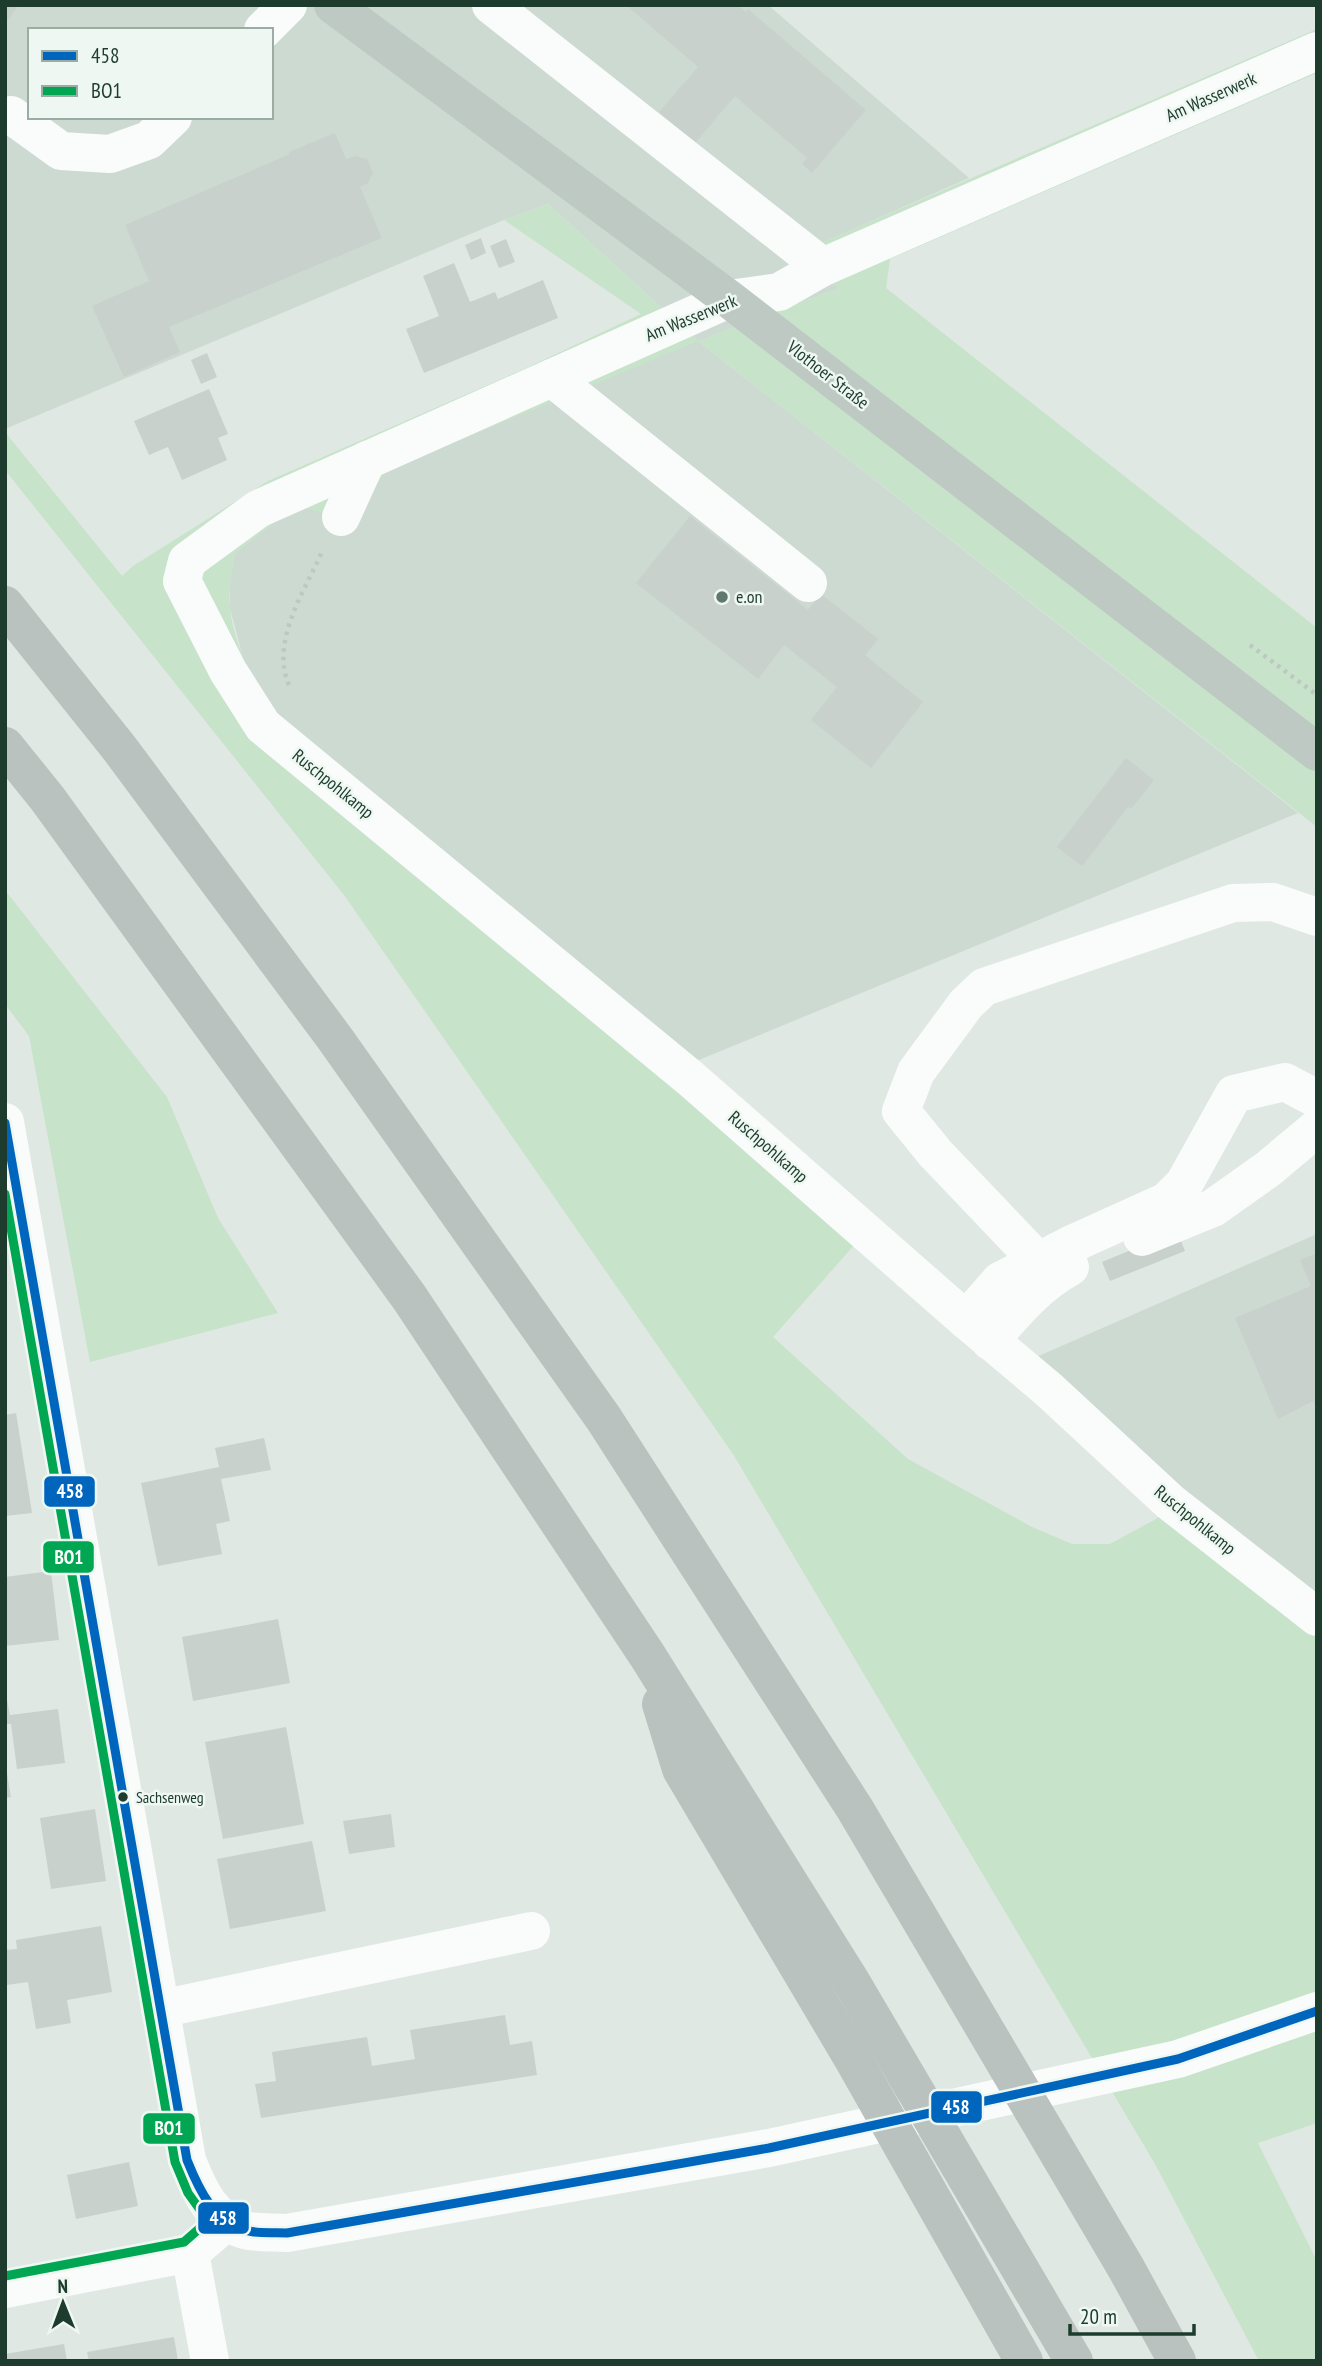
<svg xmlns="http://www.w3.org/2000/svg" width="1322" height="2366" font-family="'PT Sans Narrow',sans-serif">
	<rect width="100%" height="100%" fill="#e0e8e3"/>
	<g fill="#cddad2" fill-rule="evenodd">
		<path d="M5,5H768L969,178L794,255L839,288L698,341L1298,813L694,1062L273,718L244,661L230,609V581L235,553L296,505L341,517L386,471L697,340L548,204L504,220L5,429ZM30,30H271V117H30Z"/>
		<path d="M1317,1234V1603L1180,1499L1034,1358Z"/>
	</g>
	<g fill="#c7e3ca" fill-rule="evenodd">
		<path d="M1317,29V73L890,259L886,288L1317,628V827L698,341L386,471L352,521L296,505L235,553C232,571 228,589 230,607C232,642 257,686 273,718L1180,1499L1317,1603V2123L1258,2143L1317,2261V2361H1259L1155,2164L733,1454L344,895L5,470V432L122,576L133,566L268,481L522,370L641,314L504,220L548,204L698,341L839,288L793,255ZM864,1234L1169,1505L1156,1519L1110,1544H1072L1032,1527L908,1459L773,1337Z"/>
		<path d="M5,890L167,1097L218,1218L278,1313L90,1362L29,1036L5,1004Z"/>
	</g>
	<g fill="#c8d1cc">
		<path d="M5,5H19L5,24Z"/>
		<path d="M626,5H738L746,12L748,9L866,110L812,173L802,164L807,158L735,96L695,143L659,112L698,67Z"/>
		<path d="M335,133L346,159L355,156L367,159L373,173L368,183L360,187L382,238L169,327L180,352L124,377L92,306L149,281L125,225L290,154L289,152Z"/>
		<path d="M481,238L486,253L471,260L465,245Z"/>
		<path d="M506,239L515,262L499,268L490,246Z"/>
		<path d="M454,263L470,302L495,292L498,299L543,280L558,318L424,373L406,329L439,316L423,276Z"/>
		<path d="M207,353L217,377L201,384L191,360Z"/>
		<path d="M209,389L228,434L218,438L227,460L182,480L168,447L149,455L134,421Z"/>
		<path d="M690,516L808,610L821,594L878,639L865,655L923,702L871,768L811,720L837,687L784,645L758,679L636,583Z"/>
		<path d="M1126,758L1154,780L1131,809L1128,807L1082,866L1057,847Z"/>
		<path d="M1177,1231L1185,1251L1110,1281L1102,1262Z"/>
		<path d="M1317,1253V1411L1313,1401L1278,1419L1235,1318L1311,1286L1300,1260Z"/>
		<path d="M16,1413L32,1513L5,1516V1415Z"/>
		<path d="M264,1438L271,1470L221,1479L230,1521L216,1524L222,1554L158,1566L141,1483L219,1467L215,1448Z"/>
		<path d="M51,1571L59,1640L5,1646V1577Z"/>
		<path d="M278,1619L290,1683L193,1701L182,1637Z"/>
		<path d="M5,1689L10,1715L58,1709L65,1763L17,1769L11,1724H5Z"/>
		<path d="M286,1727L304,1824L223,1839L205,1742Z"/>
		<path d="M5,1761L11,1797L5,1798Z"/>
		<path d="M95,1809L106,1881L51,1889L40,1818Z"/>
		<path d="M391,1814L395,1847L349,1854L343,1821Z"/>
		<path d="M312,1841L326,1911L230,1929L217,1859Z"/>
		<path d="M101,1926L112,1992L67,2000L71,2023L36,2029L28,1982L7,1985L5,1950L17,1949L16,1940Z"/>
		<path d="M505,2015L510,2045L532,2041L537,2075L261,2118L255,2084L276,2081L272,2052L367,2037L372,2066L415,2059L410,2030Z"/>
		<path d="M129,2162L138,2206L76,2219L67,2175Z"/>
		<path d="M174,2337L178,2361H89L87,2352Z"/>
		<path d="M64,2344L67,2361H5V2354Z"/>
	</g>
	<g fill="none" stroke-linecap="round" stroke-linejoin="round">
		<g stroke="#bec8c3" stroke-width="4.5" stroke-dasharray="3.5 5" stroke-linecap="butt">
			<path d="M1250,645L1317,695"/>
			<path d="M289,685C270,642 304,592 322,552"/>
		</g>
		<g stroke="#fafcfb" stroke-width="38">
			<path d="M491,5L823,267"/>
			<path d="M263,30L288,5"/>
			<path d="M1317,51L823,267L779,292L729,299L258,509L187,561L182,581L228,671L263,726L690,1078L966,1320L1048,1389L1170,1502L1317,1617"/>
			<path d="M11,115L61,151L110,154L149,140L173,117"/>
			<path d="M552,378L808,583"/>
			<path d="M341,517L367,460"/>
			<path d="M5,1122L187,2160C199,2191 213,2223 249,2231C261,2233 275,2232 287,2233L769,2148L1178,2059L1317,2011"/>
			<path d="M1142,1237L1213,1208L1268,1169L1317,1128"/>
			<path d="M1048,1279L1038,1261L935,1153L901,1111L916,1072L966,1004L984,987L1233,903L1273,902L1317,917"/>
			<path d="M966,1320L1000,1281L1074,1243L1167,1201L1184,1184L1234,1094L1285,1082L1317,1099"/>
			<path d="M990,1341C1015,1312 1037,1285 1070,1267"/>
			<path d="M160,2009L531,1931"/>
			<path d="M190,2253L210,2361"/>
			<path d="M5,2289L190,2253L226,2222"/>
		</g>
		<path stroke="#bec9c3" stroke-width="38" d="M333,5L729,299L1317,752"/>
		<g stroke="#b9c2be" stroke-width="38">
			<path d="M5,605L120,749L336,1040L604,1419L855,1809L1126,2268L1177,2361"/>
			<path d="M5,746L47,798L409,1297L647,1655L852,1983L1074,2361"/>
			<path d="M661,1704L681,1769L853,2059L1024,2361"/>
		</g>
		<defs>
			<path id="bus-1" d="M5,1123L187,2160C199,2190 214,2223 249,2231C261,2234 275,2232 287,2233L769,2148L1178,2059L1317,2011"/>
			<path id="bus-2" d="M5,1194L175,2162L188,2193L208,2221L184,2242L5,2276"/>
		</defs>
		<use href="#bus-1" stroke="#eef7f1" stroke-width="14"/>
		<use href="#bus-2" stroke="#eef7f1" stroke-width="14"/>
		<use href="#bus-1" stroke="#0065bd" stroke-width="9"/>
		<use href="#bus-2" stroke="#00a651" stroke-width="9"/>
	</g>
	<circle fill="#61786d" stroke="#eef7f1" stroke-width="2.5" cx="722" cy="597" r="7"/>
	<circle fill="#1d3c2d" stroke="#eef7f1" stroke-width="2.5" cx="123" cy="1797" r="6"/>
	<g text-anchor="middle" stroke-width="5" stroke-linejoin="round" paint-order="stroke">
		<g font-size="16" fill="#1d3c2d" stroke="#eef7f1" text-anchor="start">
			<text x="136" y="1803">Sachsenweg</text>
		</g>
		<g font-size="18" fill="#1d3c2d" stroke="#eef7f1">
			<text transform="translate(1211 97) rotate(-24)" y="6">Am Wasserwerk</text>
			<text transform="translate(691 318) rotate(-22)" y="6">Am Wasserwerk</text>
			<text transform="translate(828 375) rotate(38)" y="6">Vlothoer Straße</text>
			<text transform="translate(333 784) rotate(39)" y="6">Ruschpohlkamp</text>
			<text transform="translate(768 1147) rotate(41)" y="6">Ruschpohlkamp</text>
			<text transform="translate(1195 1520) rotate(39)" y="6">Ruschpohlkamp</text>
		</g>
		<g font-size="18" fill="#1d3c2d" stroke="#eef7f1" text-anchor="start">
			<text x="736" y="603">e.on</text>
		</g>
	</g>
	<g stroke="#eef7f1" stroke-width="2.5">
		<rect x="43" y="1475" width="53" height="33" rx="7" fill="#0065bd"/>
		<rect x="42" y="1540" width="53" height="34" rx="7" fill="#00a651"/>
		<rect x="930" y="2090" width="53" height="34" rx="7" fill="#0065bd"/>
		<rect x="142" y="2112" width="54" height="33" rx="7" fill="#00a651"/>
		<rect x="197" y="2201" width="53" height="34" rx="7" fill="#0065bd"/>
	</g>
	<g font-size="19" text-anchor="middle" font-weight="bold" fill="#fff">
		<text x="70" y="1498">458</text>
		<text x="69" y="1564">BO1</text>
		<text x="956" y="2114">458</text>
		<text x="169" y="2135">BO1</text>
		<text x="223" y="2225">458</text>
	</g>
	<rect width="1322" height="2366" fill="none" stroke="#1d3c2d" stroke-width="14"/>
	<rect x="28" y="28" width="245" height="91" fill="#eef7f1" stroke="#9aaca3" stroke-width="2"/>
	<rect x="42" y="51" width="35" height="10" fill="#0065bd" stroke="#9aaca3" stroke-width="2"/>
	<text x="91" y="63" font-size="21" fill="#1d3c2d">458</text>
	<rect x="42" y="86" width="35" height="10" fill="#00a651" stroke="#9aaca3" stroke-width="2"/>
	<text x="91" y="98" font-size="21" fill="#1d3c2d">BO1</text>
	<g transform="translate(63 2303) rotate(359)" stroke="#eef7f1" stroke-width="5" paint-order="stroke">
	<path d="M0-5L12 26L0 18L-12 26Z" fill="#1d3c2d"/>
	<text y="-10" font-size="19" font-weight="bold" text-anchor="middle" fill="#1d3c2d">N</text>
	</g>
	<path d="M1070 2324v10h124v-10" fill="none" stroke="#1d3c2d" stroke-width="3.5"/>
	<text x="1080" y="2324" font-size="21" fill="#1d3c2d" stroke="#eef7f1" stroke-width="5" paint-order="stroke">20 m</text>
</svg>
